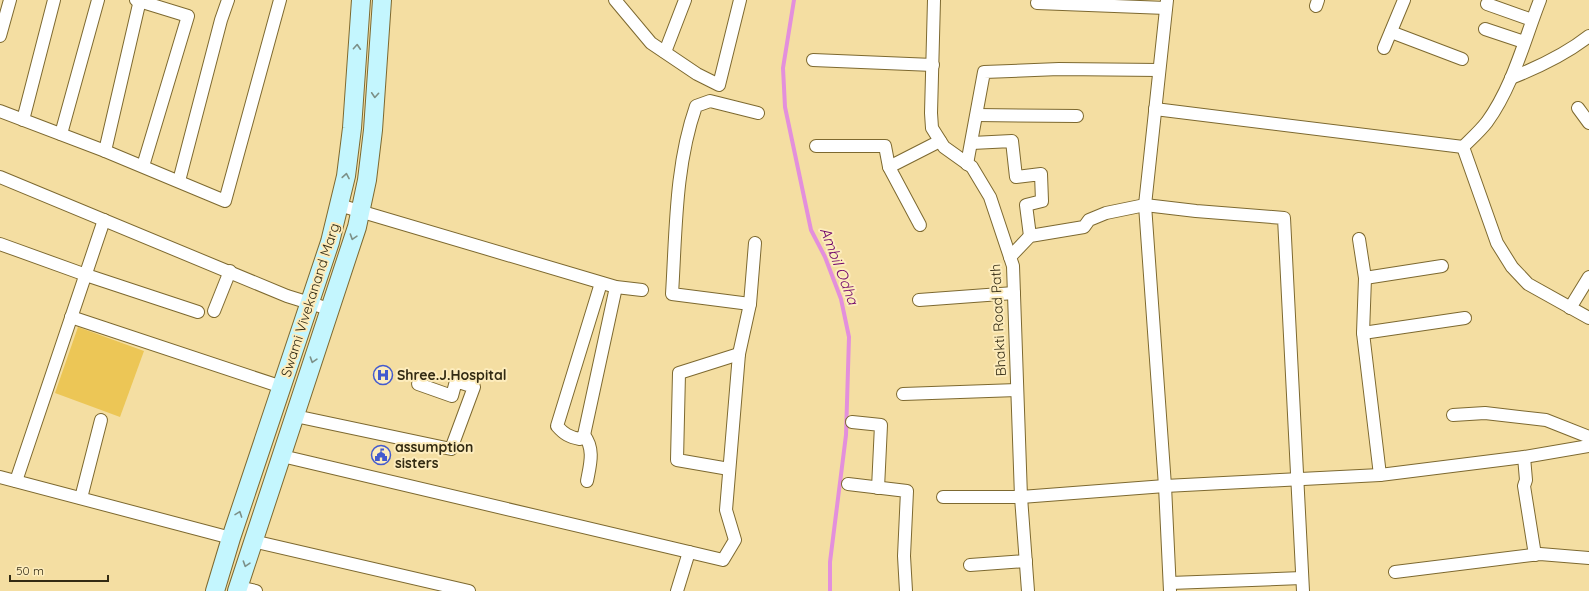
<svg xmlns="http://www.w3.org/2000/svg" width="1589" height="591" font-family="Quicksand,sans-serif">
	<rect width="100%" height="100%" fill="#f4dea2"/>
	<path fill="#ecc656" d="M78,327L144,351L120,417L55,393Z"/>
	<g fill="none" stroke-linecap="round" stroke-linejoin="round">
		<path stroke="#e38fdc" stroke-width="4" d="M794,0L783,68L785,107L811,230L825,257L841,299L849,337L846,435L830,562V591"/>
		<defs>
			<g id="street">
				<path d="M136,0L188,16L143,166"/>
				<path d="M615,0L651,43L697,74L719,85L740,0"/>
				<path d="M934,0L931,113L932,128L944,147L972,167L990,197L1013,266L1021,497L1028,591"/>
				<path d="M1167,0L1145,205L1165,486L1170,591"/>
				<path d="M1037,3L1166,8"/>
				<path d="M1487,4L1532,20"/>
				<path d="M1316,6L1318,0"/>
				<path d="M1485,29L1524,42"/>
				<path d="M1391,32L1462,59"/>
				<path d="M0,36L10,0"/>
				<path d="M1384,48L1404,0"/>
				<path d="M665,52L685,0"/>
				<path d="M813,60L933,65"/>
				<path d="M1511,78C1539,67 1565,55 1589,36"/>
				<path d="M1578,108L1589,123"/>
				<path d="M1155,109L1463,147"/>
				<path d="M0,111L105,151L225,201L280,0"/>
				<path d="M977,115L1077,116"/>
				<path d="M23,120L54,0"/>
				<path d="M61,134L98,0"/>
				<path d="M972,143L1012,141L1016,177L1041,174L1042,201L1026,205L1030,236"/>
				<path d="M816,146H885L889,167"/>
				<path d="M1463,147L1497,243L1512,267L1528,284L1589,318"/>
				<path d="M1463,147C1471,139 1480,131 1487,122C1513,86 1524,41 1540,0"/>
				<path d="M105,151L140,0"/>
				<path d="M967,164L984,72L1059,69L1159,70"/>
				<path d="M0,177L287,296L329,309"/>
				<path d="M179,181L221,20L228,0"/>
				<path d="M339,205L616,287L642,290"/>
				<path d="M920,225L889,167L940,141"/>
				<path d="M1359,239L1365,278L1363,333L1380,475"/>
				<path d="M0,244L86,275L198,312"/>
				<path d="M1010,257L1030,236L1084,227L1089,220L1106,213L1145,205L1196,211L1284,218L1303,591"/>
				<path d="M1365,278L1442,266"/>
				<path d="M601,283L557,426C564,434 569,437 580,439L584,435L616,287"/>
				<path d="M919,300L1014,293"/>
				<path d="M750,304L672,294C676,231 675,166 696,106L710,101L758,113"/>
				<path d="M1570,308L1589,277"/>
				<path d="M214,311L230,271"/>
				<path d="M71,317L282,387"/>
				<path d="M1363,333L1465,318"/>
				<path d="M903,394L1017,390"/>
				<path d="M1453,415L1485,413L1546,420L1589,437"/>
				<path d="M295,416L451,449L474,387L456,381L452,396L418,384"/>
				<path d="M852,422L881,425L878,488"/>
				<path d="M584,435C595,449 590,465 587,481"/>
				<path d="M282,456L723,560L735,540L726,510L739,354L750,304L755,243"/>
				<path d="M1524,457L1526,480L1524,486L1535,555"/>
				<path d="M729,469L677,460L679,373L739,354"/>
				<path d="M0,477L231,538"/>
				<path d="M16,481L104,220"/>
				<path d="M848,484L907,491L904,556L906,591"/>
				<path d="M943,497H1021L1165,486L1380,475L1524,457L1589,446"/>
				<path d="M81,498L101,420"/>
				<path d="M253,541L469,591"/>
				<path d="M970,565L1026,561"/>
				<path d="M1395,572L1540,554L1589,558"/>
				<path d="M1170,583L1302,578"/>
				<path d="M238,587L256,591"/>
				<path d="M677,591L689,552"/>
			</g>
			<g id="secondary">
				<path d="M215,591L231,538L330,242L346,176L352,128L361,0"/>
				<path d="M237,591L357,227L367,180L373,130L382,0"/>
			</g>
		</defs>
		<use href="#street" stroke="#7d6930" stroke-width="14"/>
		<use href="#secondary" stroke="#7d6930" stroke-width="20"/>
		<use href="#street" stroke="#fff" stroke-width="12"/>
		<use href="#secondary" stroke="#c4f6fe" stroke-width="18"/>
	</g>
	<defs><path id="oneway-chevron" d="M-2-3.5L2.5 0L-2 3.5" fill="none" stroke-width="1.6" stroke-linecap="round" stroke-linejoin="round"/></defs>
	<g stroke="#7c9088">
		<use href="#oneway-chevron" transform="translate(357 47) rotate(-86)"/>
		<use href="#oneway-chevron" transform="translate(375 95) rotate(94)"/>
		<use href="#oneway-chevron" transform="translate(346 176) rotate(-80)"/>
		<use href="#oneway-chevron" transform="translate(353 237) rotate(108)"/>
		<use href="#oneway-chevron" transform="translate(313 360) rotate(108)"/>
		<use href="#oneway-chevron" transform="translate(239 514) rotate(-70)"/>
		<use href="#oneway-chevron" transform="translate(246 564) rotate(108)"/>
	</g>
	<defs>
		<symbol id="hospital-ring" viewBox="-11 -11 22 22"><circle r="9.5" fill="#fdecbc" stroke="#435ace" stroke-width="1.5"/><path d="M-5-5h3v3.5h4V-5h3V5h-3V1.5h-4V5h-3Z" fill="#435ace"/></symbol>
		<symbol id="civic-ring" viewBox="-11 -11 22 22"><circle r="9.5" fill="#fdecbc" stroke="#435ace" stroke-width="1.5"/><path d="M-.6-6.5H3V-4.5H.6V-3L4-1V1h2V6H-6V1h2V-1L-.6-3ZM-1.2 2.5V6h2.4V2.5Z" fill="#435ace"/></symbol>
	</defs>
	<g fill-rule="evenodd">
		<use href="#hospital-ring" x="372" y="364" width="22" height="22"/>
		<use href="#civic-ring" x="370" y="444" width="22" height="22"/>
	</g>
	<g text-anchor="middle" stroke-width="4" stroke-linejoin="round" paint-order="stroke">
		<g font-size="14" fill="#332b13" stroke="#fdecbc">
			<text transform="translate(310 300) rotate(-72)" y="5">Swami Vivekanand Marg</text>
			<text transform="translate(998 320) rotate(-93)" y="5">Bhakti Road Path</text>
		</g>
		<g font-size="14" font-weight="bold" fill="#332b13" stroke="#fdecbc" text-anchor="start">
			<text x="397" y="380">Shree.J.Hospital</text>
			<text x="395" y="452">assumption<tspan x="395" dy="16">sisters</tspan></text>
		</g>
		<g font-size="15" font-style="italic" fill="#6e006a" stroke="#fdecbc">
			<text transform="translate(839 266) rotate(69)" y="5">Ambil Odha</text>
		</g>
	</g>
	<path d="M10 575v6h98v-6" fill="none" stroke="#332b13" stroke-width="2"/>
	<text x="16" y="575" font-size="12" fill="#332b13" stroke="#fdecbc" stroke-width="3" paint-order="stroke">50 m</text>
</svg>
